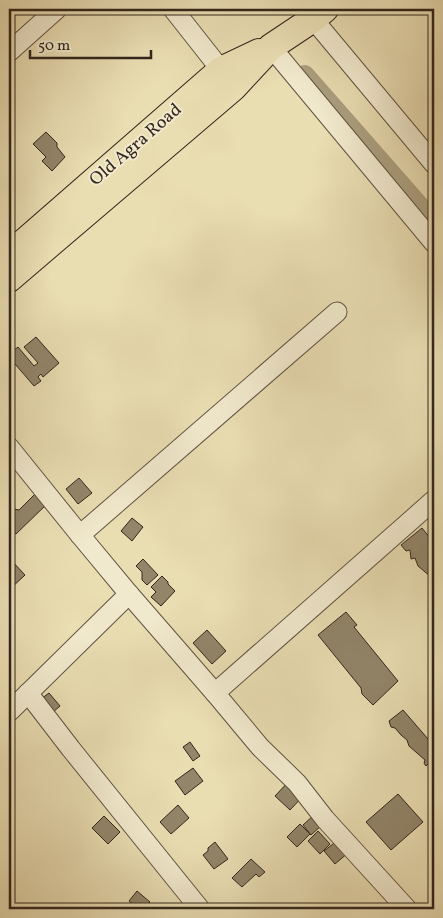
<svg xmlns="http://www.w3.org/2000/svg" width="443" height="918" font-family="Vollkorn,serif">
	<rect width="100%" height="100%" fill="#e9ddb2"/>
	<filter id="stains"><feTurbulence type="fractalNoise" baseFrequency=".004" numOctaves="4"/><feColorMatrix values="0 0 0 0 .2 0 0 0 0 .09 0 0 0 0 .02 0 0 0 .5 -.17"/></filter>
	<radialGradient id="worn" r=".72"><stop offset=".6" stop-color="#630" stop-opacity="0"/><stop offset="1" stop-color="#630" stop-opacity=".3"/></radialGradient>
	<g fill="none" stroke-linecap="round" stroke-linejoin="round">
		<path stroke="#ab9f7f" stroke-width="18" d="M305,74L434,221"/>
	</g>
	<g fill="#92856a" stroke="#33261c">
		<path d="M46,132L57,143V147L65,157L52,171L42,161L46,157L33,144Z"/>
		<path d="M36,337L59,363L43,377L41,374L38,377L41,381L34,386L9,357V354L18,347L34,366L38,363L24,347Z"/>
		<path d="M79,478L92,493L78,504L66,489Z"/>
		<path d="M37,492L48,503L16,534L9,526V514L14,509L19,510Z"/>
		<path d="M132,518L143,527L132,541L121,531Z"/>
		<path d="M422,528L434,543V574V573L431,577L418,566L415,558L411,559L410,550L406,551L401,545Z"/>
		<path d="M143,559L158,575L147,585L142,580V572L136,566Z"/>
		<path d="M11,560L25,575L9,590V562Z"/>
		<path d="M162,576L168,582V584L175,591L161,606L151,597L156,592L151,587Z"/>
		<path d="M346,612L357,625L354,627L398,681L373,705L362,694L361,688L318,635Z"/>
		<path d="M207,630L226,651L212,664L193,643Z"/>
		<path d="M49,693L60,706L53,712L41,699Z"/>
		<path d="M403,710L434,746V769L428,764L426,766L424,763L425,760L409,746L407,740L401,735L395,728L391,727L389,721Z"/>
		<path d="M190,742L200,756L193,761L183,747Z"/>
		<path d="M193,768L203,781L185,795L175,781Z"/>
		<path d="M290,780L305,794L290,810L275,796Z"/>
		<path d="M398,794L423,822L391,850L366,822Z"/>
		<path d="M178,805L189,818L171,834L160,822Z"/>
		<path d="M314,815L322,825L311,835L303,825Z"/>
		<path d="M104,816L120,832L108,844L92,828Z"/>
		<path d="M300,824L310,834L297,847L287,837Z"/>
		<path d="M318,831L330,844L320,854L308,841Z"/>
		<path d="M338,840L349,852L335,864L324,851Z"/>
		<path d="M215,842L228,859L214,869L203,855L208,851V848Z"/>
		<path d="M251,859L265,872L259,877L256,874L242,887L232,878Z"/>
		<path d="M137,891L150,902L143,909H138L129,901Z"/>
	</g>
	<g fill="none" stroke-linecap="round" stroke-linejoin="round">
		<defs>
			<g id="minor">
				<path d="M173,9L229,80"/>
				<path d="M313,19L434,164"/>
				<path d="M271,47L434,243"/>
				<path d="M9,52L57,9"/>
				<path d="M9,447L80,535L129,594L215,693L434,500"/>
				<path d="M80,535L337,312"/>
				<path d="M28,693L71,749L200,909"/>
				<path d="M215,693L260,747L297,783L325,819L407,909"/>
				<path d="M9,712L129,594"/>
			</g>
			<g id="highway">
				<path d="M9,255L221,70L259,52"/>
				<path d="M9,279L234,87L271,47L313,19L325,9"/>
			</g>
		</defs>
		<use href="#minor" stroke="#605442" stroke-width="21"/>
		<use href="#highway" stroke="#33261c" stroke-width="28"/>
		<use href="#minor" stroke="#f1e9cd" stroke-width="19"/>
		<use href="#highway" stroke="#e9ddb2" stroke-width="26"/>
	</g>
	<g text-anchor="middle" stroke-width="4" stroke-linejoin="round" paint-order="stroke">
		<g font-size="18" fill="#33261c" stroke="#f1e9cd">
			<text transform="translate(135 144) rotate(-41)" y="6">Old Agra Road</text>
		</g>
	</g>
	<rect width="443" height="918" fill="none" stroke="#e9ddb2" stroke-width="30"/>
	<rect x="10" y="10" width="423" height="898" fill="none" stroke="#33261c" stroke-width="2.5"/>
	<rect x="15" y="15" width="413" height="888" fill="none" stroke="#33261c"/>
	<path d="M30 50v8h121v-8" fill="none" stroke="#33261c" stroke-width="2.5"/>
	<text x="38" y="50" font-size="15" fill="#33261c" stroke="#f1e9cd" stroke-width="4" paint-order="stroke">50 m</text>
	<rect width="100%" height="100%" filter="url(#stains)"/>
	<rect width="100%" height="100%" fill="url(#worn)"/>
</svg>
